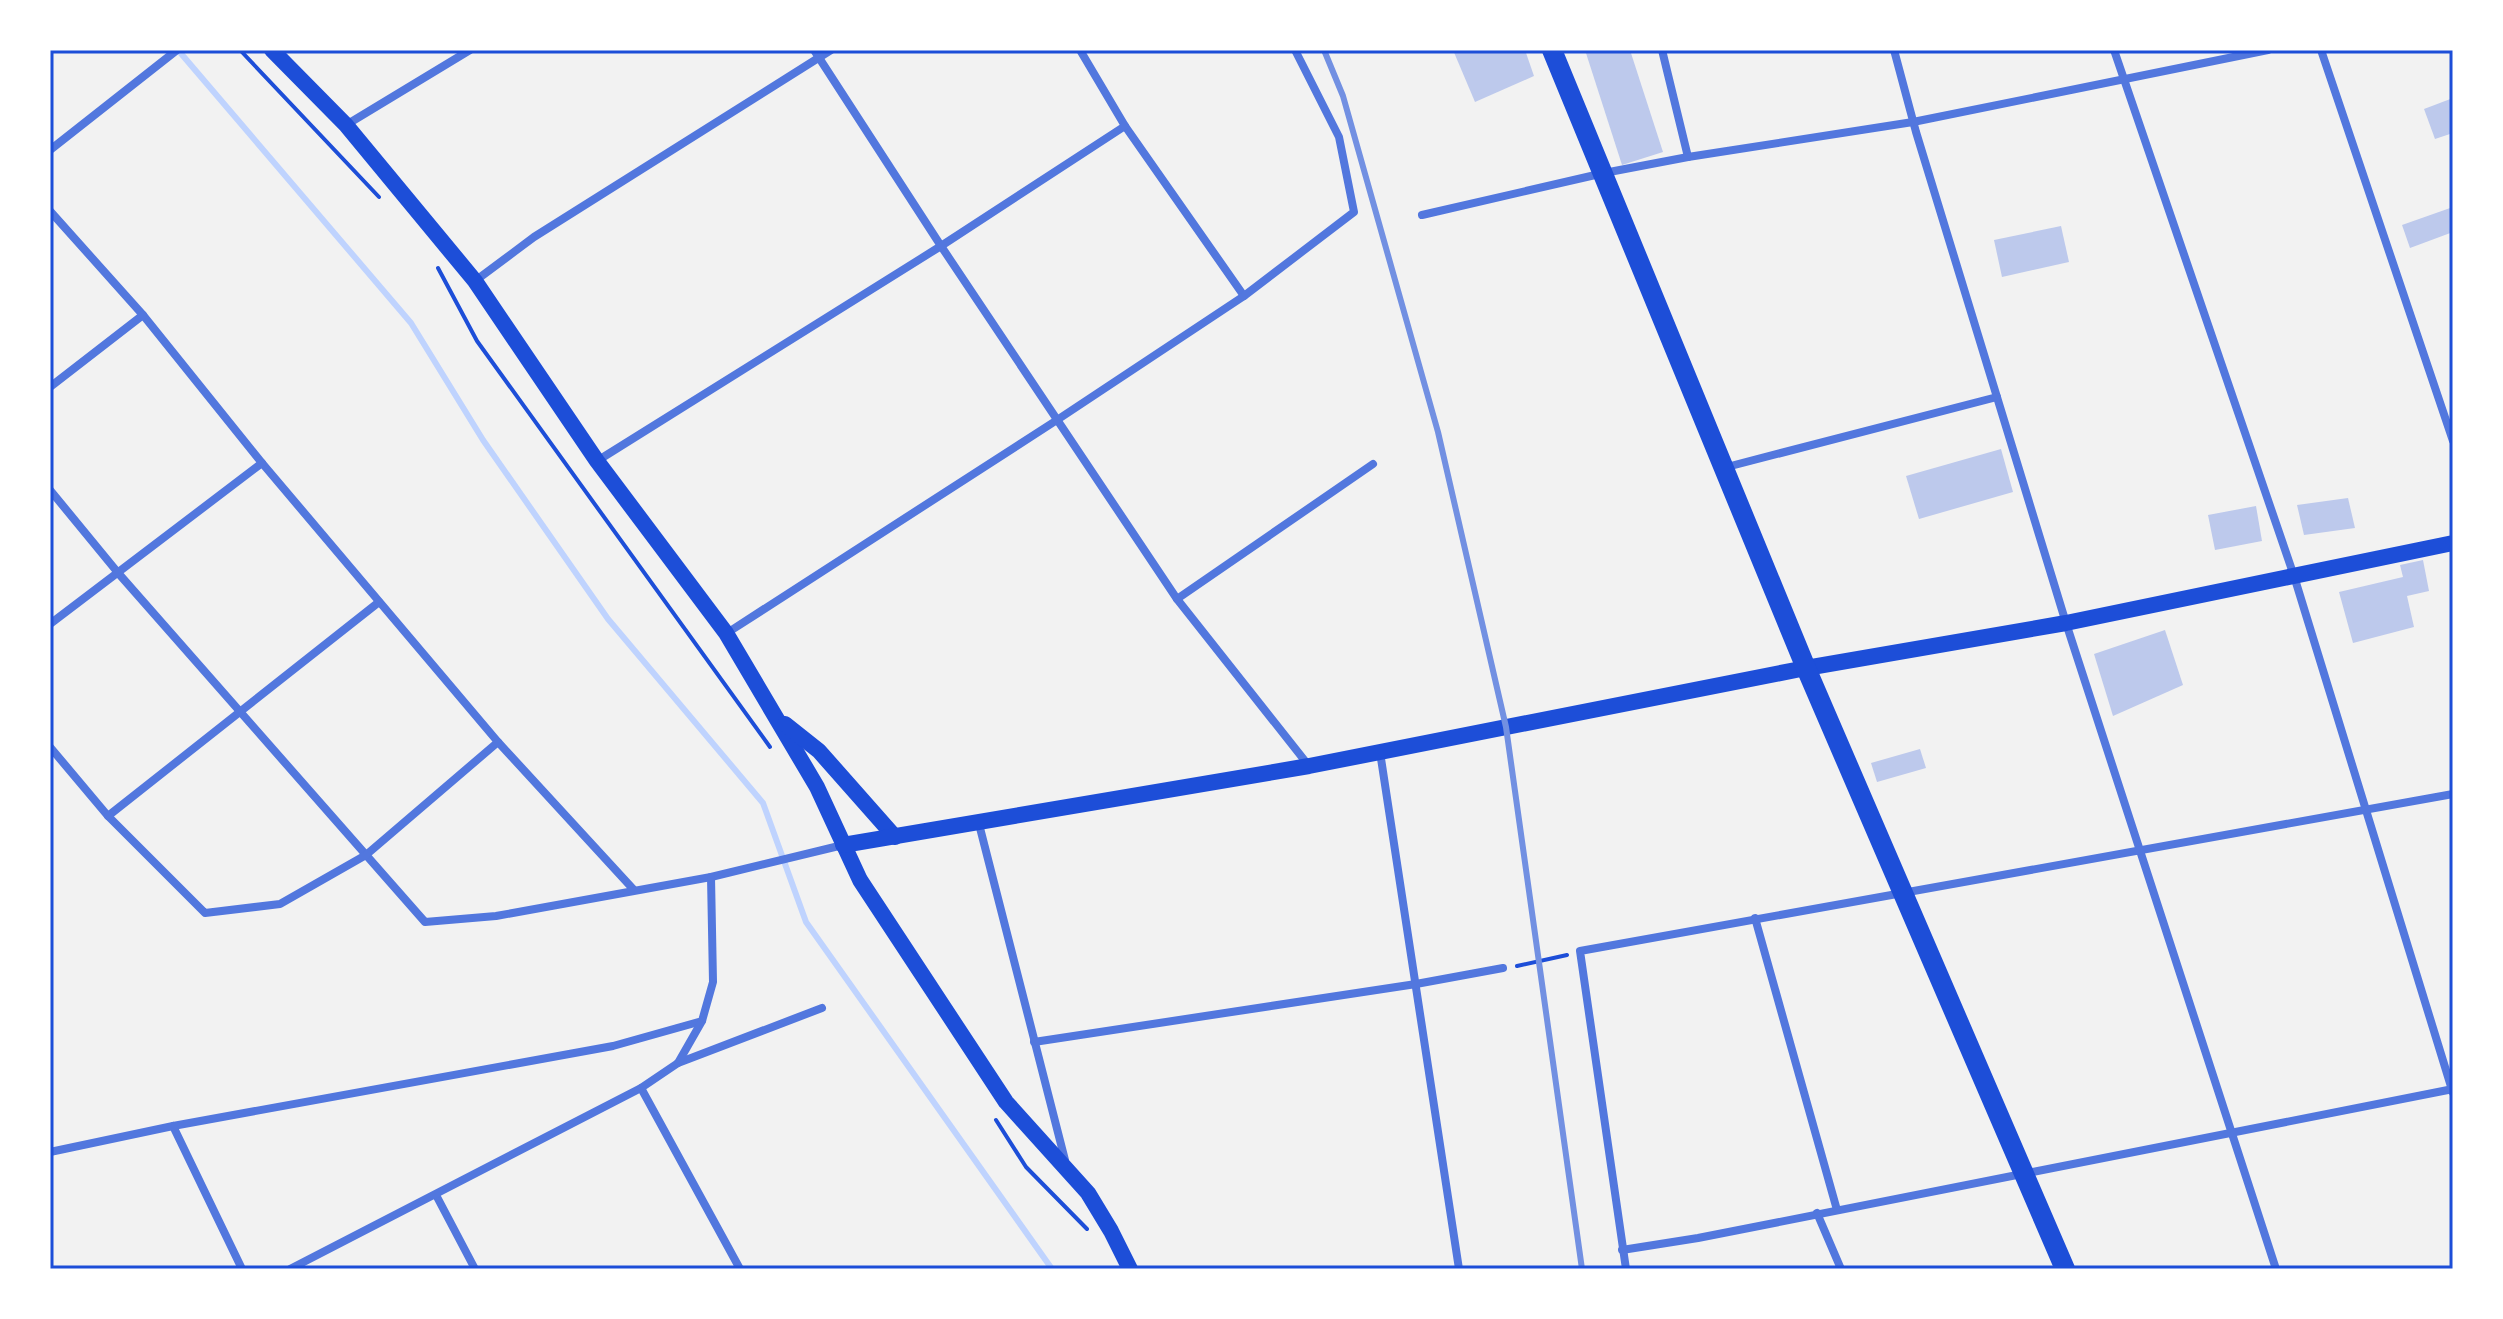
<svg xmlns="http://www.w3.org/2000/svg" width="2503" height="1319" font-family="'Roboto Serif',serif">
	<rect width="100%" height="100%" fill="#f2f2f2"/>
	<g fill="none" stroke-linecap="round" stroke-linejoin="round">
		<path stroke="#bfd3fe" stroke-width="6" d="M178,50L411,323L483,440L608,619L763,803L806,922L1052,1269"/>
	</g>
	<g fill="#bdc9ec">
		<path d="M1453,50H1525L1534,76L1475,102Z"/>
		<path d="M1585,50H1630L1663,152L1622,165Z"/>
		<path d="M2453,98V133L2435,139L2424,109Z"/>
		<path d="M2453,207V232L2410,248L2402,225Z"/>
		<path d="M2061,226L2069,262L2002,277L1994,240Z"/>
		<path d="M2001,449L2013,492L1919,519L1906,476Z"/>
		<path d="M2348,498L2355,528L2304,535L2297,505Z"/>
		<path d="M2256,506L2262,541L2215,550L2208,515Z"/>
		<path d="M2423,560L2429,591L2407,596L2414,627L2353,643L2339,592L2403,577L2400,565Z"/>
		<path d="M2165,630L2183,685L2113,716L2094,654Z"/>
		<path d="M1920,749L1926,768L1877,782L1871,763Z"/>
	</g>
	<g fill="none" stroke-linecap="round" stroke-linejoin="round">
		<g stroke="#1d4ed8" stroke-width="4">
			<path d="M240,50L379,197"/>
			<path d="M438,268L477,341L770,747"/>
			<path d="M1517,966L1567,955"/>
			<path d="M996,1120L1026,1167L1087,1229"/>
		</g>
		<g stroke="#5277de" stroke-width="8">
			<path d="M814,50L941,246L1177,599L1309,766"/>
			<path d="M1080,50L1125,126L1244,296"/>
			<path d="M1662,50L1688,157"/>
			<path d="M1894,50L1916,132L2066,623L2276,1269"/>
			<path d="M2114,50L2294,576L2453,1093"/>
			<path d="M2321,50L2453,441"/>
			<path d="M346,125L470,50"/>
			<path d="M50,150L177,50"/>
			<path d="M50,211L143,315L262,463L498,742L634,890"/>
			<path d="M1422,215L1604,173L1688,157L1913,122L2268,50"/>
			<path d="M475,281L534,237L831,50"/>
			<path d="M50,387L143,315"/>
			<path d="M597,461L941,246L1125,126"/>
			<path d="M1723,468L1997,397"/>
			<path d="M50,490L119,574L425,922L496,916L711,877L843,845"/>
			<path d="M1177,599L1373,464"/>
			<path d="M50,624L262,463"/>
			<path d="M727,633L1057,420L1244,296L1354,212L1339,137L1295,50"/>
			<path d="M50,747L108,816L205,913L280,904L366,855L498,742"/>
			<path d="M1380,752L1459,1269"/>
			<path d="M108,816L379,602"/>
			<path d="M979,824L1065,1160"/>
			<path d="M1755,918L1837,1210"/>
			<path d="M1034,1042L1416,984L1503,968"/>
			<path d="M678,1063L822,1008"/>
			<path d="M641,1088L740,1269"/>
			<path d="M173,1126L242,1269"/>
			<path d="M50,1152L173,1126L613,1046L702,1021L713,982L711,877"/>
			<path d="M436,1195L475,1269"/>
			<path d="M1817,1213L1841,1269"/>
			<path d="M1622,1250L1698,1238L2453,1089"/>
			<path d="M290,1269L641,1088L678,1063L702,1021"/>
			<path d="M1626,1269L1580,951L2453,794"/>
		</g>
		<g stroke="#1d4ed8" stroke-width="16">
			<path d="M272,50L346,125L475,281L597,461L726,633L817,787L860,880L1006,1102L1088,1193L1111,1231L1130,1269"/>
			<path d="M785,724L819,751L895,837"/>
			<path d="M843,845L1309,766L1806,668L2066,623L2453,543"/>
		</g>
		<path stroke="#1d4ed8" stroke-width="20" d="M1552,50L1806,668L2065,1269"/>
		<path stroke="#7290e2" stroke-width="6" d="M1324,50L1343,96L1438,432L1506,727L1582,1269"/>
	</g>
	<rect width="2503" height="1319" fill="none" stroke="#ffffff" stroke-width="104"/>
	<rect x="52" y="52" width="2399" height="1215" fill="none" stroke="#1d4ed8" stroke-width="3"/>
</svg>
